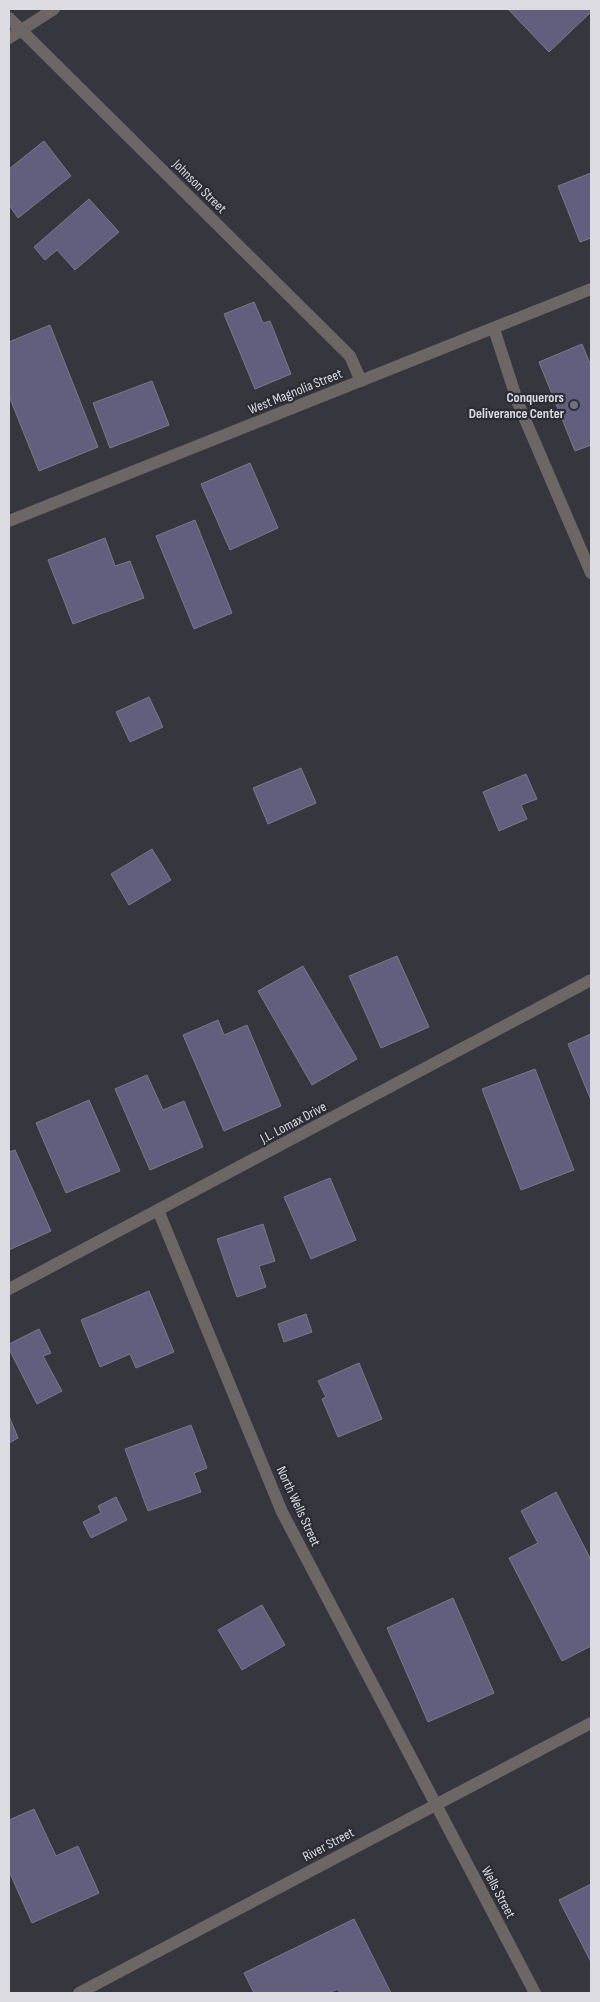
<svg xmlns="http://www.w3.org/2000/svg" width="600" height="2002" font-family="'Sofia Sans Condensed',sans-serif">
	<rect width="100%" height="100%" fill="#36363f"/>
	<g fill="#625f7e" stroke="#7a7984">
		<path d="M508,9H591V12L549,52Z"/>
		<path d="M44,141L71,176L18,218L9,205V169Z"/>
		<path d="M591,173V238L580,242L558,186Z"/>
		<path d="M89,199L119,232L75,270L57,250L45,260L34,247Z"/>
		<path d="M254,302L263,323L270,321L291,374L255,389L224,314Z"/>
		<path d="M50,325L98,447L39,471L9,396V342Z"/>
		<path d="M582,344L591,366V445L575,451L539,362Z"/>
		<path d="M152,381L169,425L110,448L93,403Z"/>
		<path d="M250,463L278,528L230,550L201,484Z"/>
		<path d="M195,520L232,613L194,629L156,536Z"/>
		<path d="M105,538L115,566L130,561L144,598L73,624L48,560Z"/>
		<path d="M149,697L163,727L130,742L116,712Z"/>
		<path d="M301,768L316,803L268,824L253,788Z"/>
		<path d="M526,774L537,799L521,805L527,819L499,831L483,792Z"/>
		<path d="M152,849L171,880L129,905L111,874Z"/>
		<path d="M397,956L429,1027L381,1048L349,976Z"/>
		<path d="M303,966L357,1059L312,1085L258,991Z"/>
		<path d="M218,1020L224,1035L247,1025L281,1106L224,1131L183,1035Z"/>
		<path d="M591,1034V1098H590L568,1044Z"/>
		<path d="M535,1069L574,1170L521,1190L482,1089Z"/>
		<path d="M147,1075L163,1110L184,1101L203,1147L150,1170L115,1089Z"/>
		<path d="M89,1100L120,1171L66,1193L36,1123Z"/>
		<path d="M15,1150L51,1231L9,1250V1152Z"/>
		<path d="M330,1178L356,1240L311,1259L284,1197Z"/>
		<path d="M263,1224L275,1261L259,1266L266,1287L237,1297L217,1239Z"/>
		<path d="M149,1291L174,1352L136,1368L130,1354L100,1367L81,1320Z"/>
		<path d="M306,1314L312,1332L284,1342L278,1324Z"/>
		<path d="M39,1329L51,1353L43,1356L62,1391L37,1404L9,1349V1344Z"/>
		<path d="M359,1363L382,1419L338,1437L322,1399L326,1397L318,1381Z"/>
		<path d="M9,1416L18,1438L9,1443Z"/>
		<path d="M191,1425L207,1468L194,1473L201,1492L148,1511L125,1449Z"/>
		<path d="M556,1492L591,1560V1646L562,1661L509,1558L538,1543L521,1511Z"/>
		<path d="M116,1497L127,1520L91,1538L83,1522L101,1513L98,1506Z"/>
		<path d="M453,1598L494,1693L428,1722L387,1628Z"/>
		<path d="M262,1605L285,1645L242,1670L218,1630Z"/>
		<path d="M34,1809L56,1856L78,1846L99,1893L32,1923L9,1871V1820Z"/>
		<path d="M591,1884V1962L559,1900Z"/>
		<path d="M354,1919L391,1993H340L338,1989L328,1993H254L244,1973Z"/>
	</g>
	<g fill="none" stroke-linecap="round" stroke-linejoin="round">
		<g stroke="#6c6764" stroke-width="12">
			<path d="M9,18L350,356L361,381"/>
			<path d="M9,38L54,9"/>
			<path d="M494,329L518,403L591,573"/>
			<path d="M9,521L591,289"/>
			<path d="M158,1210L282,1512L535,1993"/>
			<path d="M9,1289L591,980"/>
			<path d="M79,1993L591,1723"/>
		</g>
	</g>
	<circle fill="#6b7280" stroke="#2c2c35" stroke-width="2" cx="574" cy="405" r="5"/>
	<g text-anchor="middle" stroke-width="4.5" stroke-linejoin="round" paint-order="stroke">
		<g font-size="14" fill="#dbdbe1" stroke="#2c2c35">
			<text transform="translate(200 186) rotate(45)" y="5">Johnson Street</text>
			<text transform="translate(295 391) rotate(-22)" y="5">West Magnolia Street</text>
			<text transform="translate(293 1122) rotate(-28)" y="5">J.L. Lomax Drive</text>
			<text transform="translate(299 1506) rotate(65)" y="5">North Wells Street</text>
			<text transform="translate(328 1844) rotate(-28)" y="5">River Street</text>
			<text transform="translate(499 1892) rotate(62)" y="5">Wells Street</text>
		</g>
		<g font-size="14" font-weight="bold" fill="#dbdbe1" stroke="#2c2c35" text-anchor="end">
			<text x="564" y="402">Conquerors<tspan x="564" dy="16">Deliverance Center</tspan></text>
		</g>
	</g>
	<rect width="600" height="2002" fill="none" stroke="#dbdbe1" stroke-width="20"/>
</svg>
